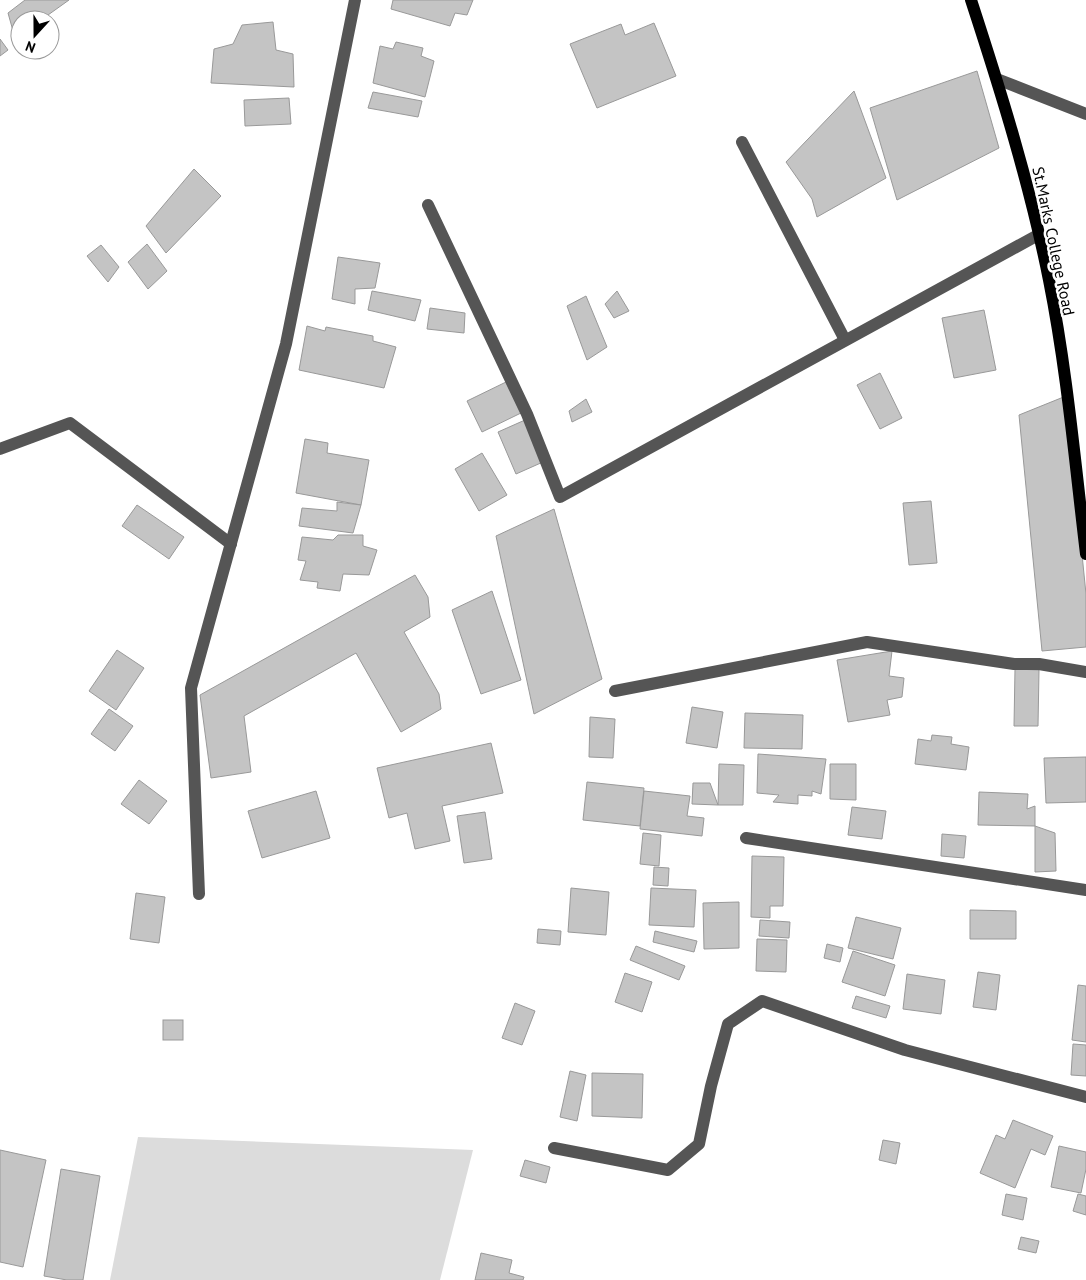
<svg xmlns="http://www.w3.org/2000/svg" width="1086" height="1280" font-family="'PT Sans',sans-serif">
	<rect width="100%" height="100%" fill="#fff"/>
	<path fill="#dcdcdc" d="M138,1137L473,1150L440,1280H110Z"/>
	<g fill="#c4c4c4" stroke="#999">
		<path d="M25,0H69L41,20H20V35L15,38L8,13Z"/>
		<path d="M393,0H473L467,15L455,13L450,26L391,9Z"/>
		<path d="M273,22L276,50L293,54L294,87L211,83L214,49L233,44L242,25Z"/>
		<path d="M654,23L676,76L597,108L570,44L621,24L625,35Z"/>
		<path d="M0,39L8,50L0,56Z"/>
		<path d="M396,42L423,48L421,56L434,61L425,97L373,83L380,46L393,49Z"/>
		<path d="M977,71L999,148L897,200L870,108Z"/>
		<path d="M854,91L886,178L817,217L812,199L786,162Z"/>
		<path d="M373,92L422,101L418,117L368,108Z"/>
		<path d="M289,98L291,124L245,126L244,100Z"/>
		<path d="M194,169L221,196L166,253L146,226Z"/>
		<path d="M147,244L167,271L148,289L128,262Z"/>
		<path d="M101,245L119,267L108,282L87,256Z"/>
		<path d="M338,257L380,263L375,288L355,289V304L332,299Z"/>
		<path d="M372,291L421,300L415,321L368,310Z"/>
		<path d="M617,291L629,311L614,318L605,304Z"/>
		<path d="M586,296L607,347L587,360L567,306Z"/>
		<path d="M430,308L465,313L464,333L427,329Z"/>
		<path d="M984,310L996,370L954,378L942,318Z"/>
		<path d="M307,326L325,331L326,327L373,336V341L396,347L384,388L299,370Z"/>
		<path d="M880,373L902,418L880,429L857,385Z"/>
		<path d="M506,382L521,413L482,432L467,401Z"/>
		<path d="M1066,396L1086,594V647L1042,651L1019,415Z"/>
		<path d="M586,399L592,412L572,422L569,411Z"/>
		<path d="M525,420L543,462L516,474L498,432Z"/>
		<path d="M305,439L328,443L327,453L369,460L361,505L296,493Z"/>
		<path d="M482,453L507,495L479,511L455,469Z"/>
		<path d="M931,501L937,563L909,565L903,503Z"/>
		<path d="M337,502L361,505L353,533L299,526L302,508L337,511Z"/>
		<path d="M137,505L184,537L169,559L122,526Z"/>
		<path d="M554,509L602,679L534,714L496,536Z"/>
		<path d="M338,535H363V546L377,550L369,575L343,574L340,591L317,588L318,582L300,580L306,561L298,560L302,537L333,540Z"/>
		<path d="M415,575L428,597L430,617L404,632L439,694L441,709L401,732L356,653L244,716L251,772L211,778L200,695Z"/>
		<path d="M492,591L521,680L481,694L452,610Z"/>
		<path d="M117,650L144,668L116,710L89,691Z"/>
		<path d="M892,651L889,676L904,678L902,697L887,700L890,715L848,722L837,660Z"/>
		<path d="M1015,669L1039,670L1038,726H1014Z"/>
		<path d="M692,707L723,712L717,748L686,743Z"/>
		<path d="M109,709L133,726L115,751L91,734Z"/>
		<path d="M745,713L803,715L802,749L744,748Z"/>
		<path d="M590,717L615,719L613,758L589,757Z"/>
		<path d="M932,735L952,737L951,744L969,747L966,770L915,764L918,739L931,741Z"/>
		<path d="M491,743L503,793L442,806L450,841L415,849L407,813L389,818L377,768Z"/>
		<path d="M758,754L826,759L821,794L812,791V796L798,795V804L773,802L779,795L757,793Z"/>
		<path d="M1086,757V802L1046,803L1044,758Z"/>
		<path d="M719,764L744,765L743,805H718Z"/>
		<path d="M830,764H856V800L830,799Z"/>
		<path d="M139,780L167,801L149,824L121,804Z"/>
		<path d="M587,782L644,788L640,826L583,820Z"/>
		<path d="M693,783H710L718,805L692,804Z"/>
		<path d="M316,791L330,838L262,858L248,811Z"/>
		<path d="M644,791L690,796L687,816L704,818L702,836L640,829Z"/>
		<path d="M979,792L1028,794L1027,809L1035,806V826L978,825Z"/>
		<path d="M852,807L886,811L882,839L848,835Z"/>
		<path d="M485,812L492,859L464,863L457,816Z"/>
		<path d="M1035,826L1055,833L1056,871L1035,872Z"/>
		<path d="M643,833L661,835L659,866L640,864Z"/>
		<path d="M942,834L966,836L964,858L941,856Z"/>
		<path d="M752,856L784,857L783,906H770V918L751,917Z"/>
		<path d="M654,867L669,868L668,886L653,885Z"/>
		<path d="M571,888L609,892L606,935L568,932Z"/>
		<path d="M651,888L696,890L694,927L649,925Z"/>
		<path d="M136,893L165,897L159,943L130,939Z"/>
		<path d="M739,902V948L704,949L703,903Z"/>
		<path d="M970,910L1016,911V939H970Z"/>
		<path d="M856,917L901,928L893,959L848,948Z"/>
		<path d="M760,920L790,922L789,938L759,936Z"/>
		<path d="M538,929L561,931L560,945L537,943Z"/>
		<path d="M655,931L697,941L694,952L653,942Z"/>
		<path d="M757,939L787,940L786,972L756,971Z"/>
		<path d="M827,944L843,948L840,962L824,958Z"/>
		<path d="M636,946L685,966L679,980L630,960Z"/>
		<path d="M853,951L895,965L885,996L842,982Z"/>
		<path d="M978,972L1000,975L996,1010L973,1007Z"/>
		<path d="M625,973L652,982L642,1012L615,1002Z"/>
		<path d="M907,974L945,980L941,1014L903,1009Z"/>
		<path d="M1078,985L1086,986V1042L1072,1040Z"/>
		<path d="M856,996L890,1006L886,1018L852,1008Z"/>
		<path d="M515,1003L535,1011L522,1045L502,1038Z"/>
		<rect x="163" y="1020" width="20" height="20"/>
		<path d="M1073,1044L1086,1045V1076L1071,1075Z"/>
		<path d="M570,1071L586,1075L577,1121L560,1117Z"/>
		<path d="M592,1073L643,1074L642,1118L592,1116Z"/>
		<path d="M1013,1120L1053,1136L1045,1155L1031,1149L1015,1188L980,1173L996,1135L1005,1139Z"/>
		<path d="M883,1140L900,1143L896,1164L879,1160Z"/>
		<path d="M1059,1146L1086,1152V1169L1081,1193L1051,1187Z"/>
		<path d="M0,1150L46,1160L23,1267L0,1262Z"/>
		<path d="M525,1160L550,1167L546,1183L520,1176Z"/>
		<path d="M61,1169L100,1176L83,1280H67L44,1276Z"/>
		<path d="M1006,1194L1027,1198L1023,1220L1002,1215Z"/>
		<path d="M1078,1194L1086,1196V1215L1073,1211Z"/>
		<path d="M1021,1237L1039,1241L1036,1253L1018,1249Z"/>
		<path d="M481,1253L512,1260L509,1273L524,1277L523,1280H475Z"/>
	</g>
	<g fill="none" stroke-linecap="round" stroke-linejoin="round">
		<g stroke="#555" stroke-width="12">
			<path d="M997,79L1086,114"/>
			<path d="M742,142L845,340"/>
			<path d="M428,205L527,414L560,497L1038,235"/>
			<path d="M0,449L70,423L231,544"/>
			<path d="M615,691L867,642L1014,664H1039L1086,672"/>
			<path d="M746,838L1086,890"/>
			<path d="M199,894L191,688L286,344L355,0"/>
			<path d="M554,1148L668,1170L699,1144L711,1086L728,1024L762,1001L905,1050L1086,1097"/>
		</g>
		<path stroke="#000" stroke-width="12" d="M971,0C1001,92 1030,185 1049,280C1067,370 1075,463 1086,554"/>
	</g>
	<g text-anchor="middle" stroke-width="5" stroke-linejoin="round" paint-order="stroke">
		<g font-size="16" fill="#000" stroke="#fff">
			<text transform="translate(1054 241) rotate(78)" y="6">St.Marks College Road</text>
		</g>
	</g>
	<g transform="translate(35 35) rotate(201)"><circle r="24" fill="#ffffff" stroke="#999999"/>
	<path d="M0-4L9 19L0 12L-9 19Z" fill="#000000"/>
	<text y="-8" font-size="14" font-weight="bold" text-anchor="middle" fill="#000000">N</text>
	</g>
</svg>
